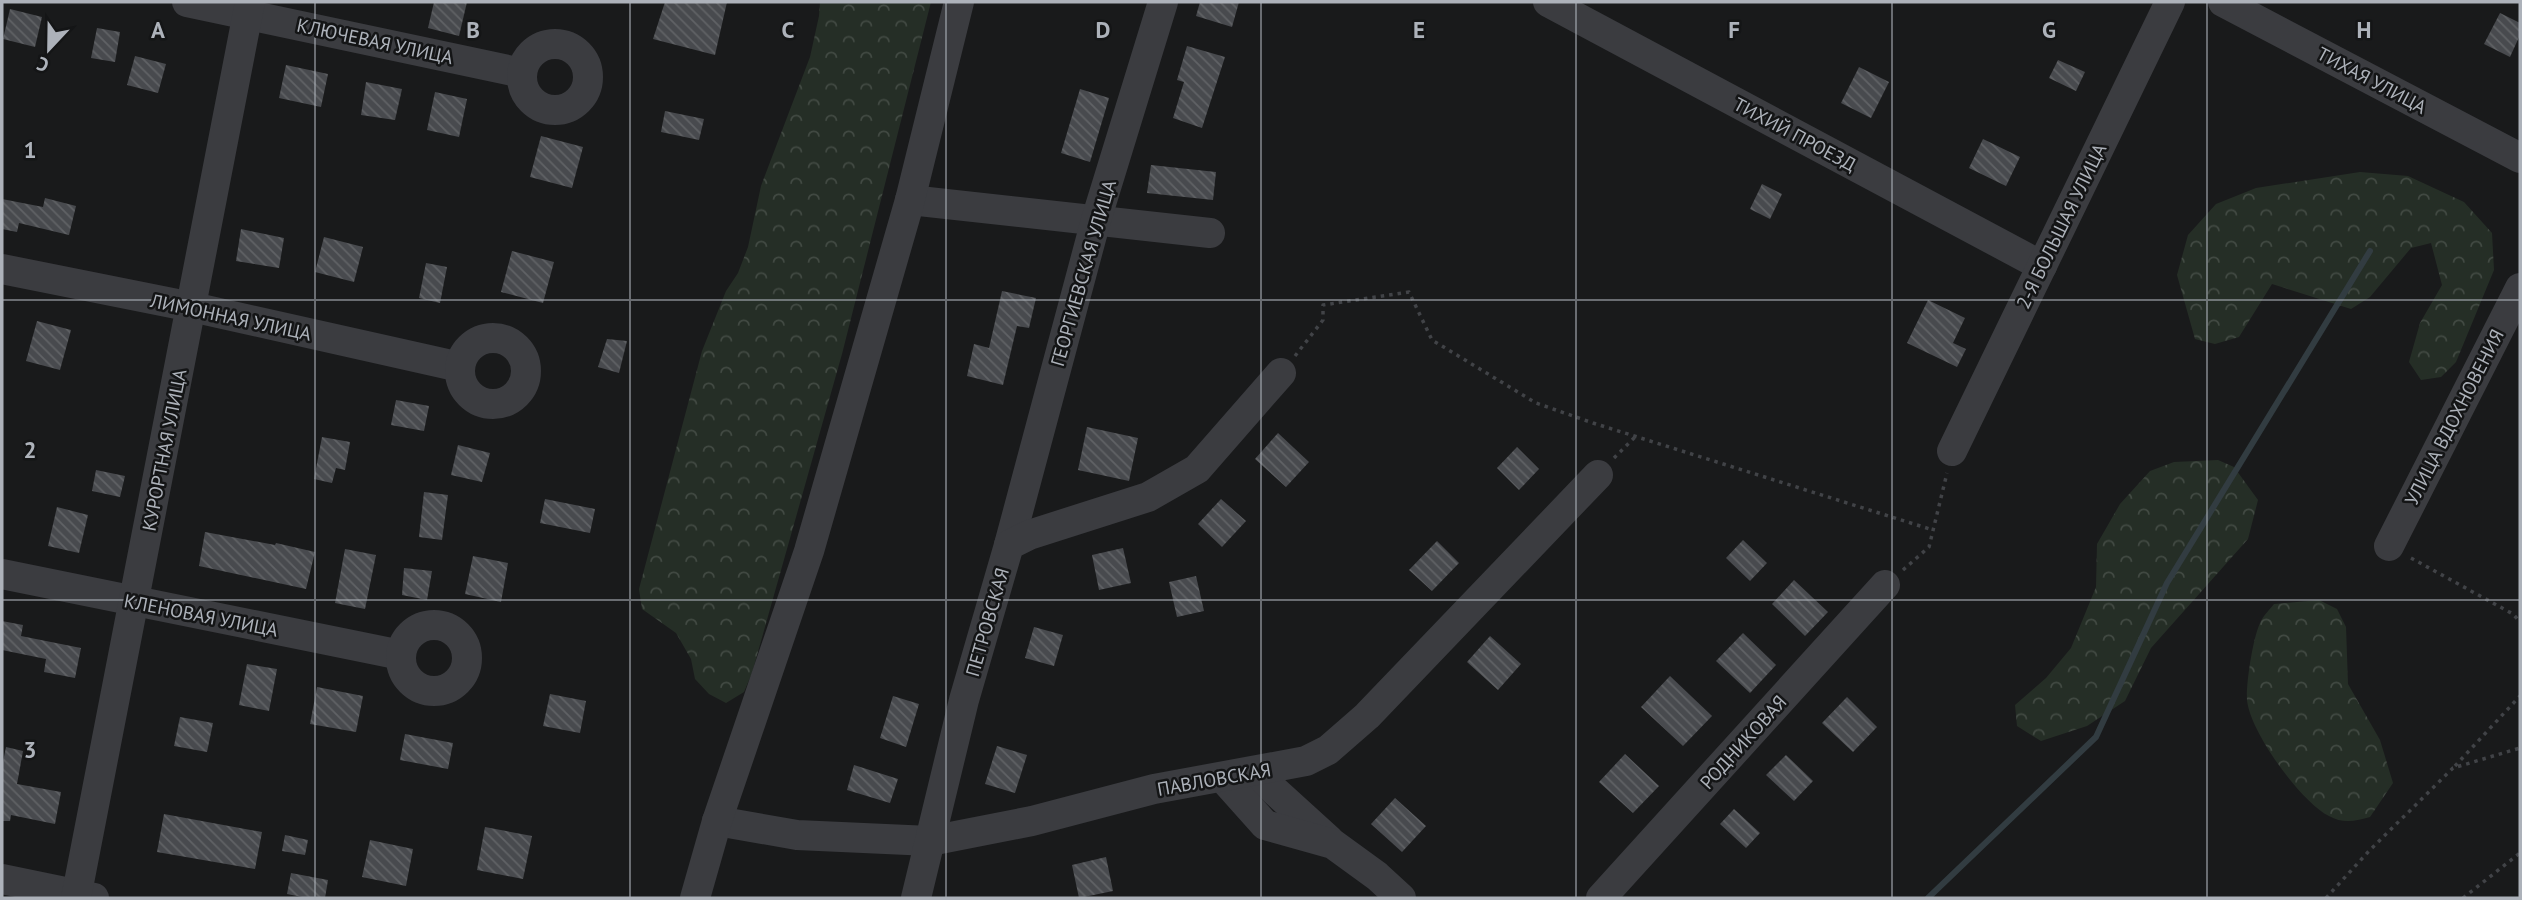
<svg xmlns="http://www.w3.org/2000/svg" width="2522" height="900" font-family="'PT Sans',sans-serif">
	<defs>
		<pattern id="forest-crowns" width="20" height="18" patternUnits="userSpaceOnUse" patternTransform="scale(1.75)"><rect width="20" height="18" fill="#252e26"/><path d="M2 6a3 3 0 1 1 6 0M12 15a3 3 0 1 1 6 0" fill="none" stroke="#424a43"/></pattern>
		<pattern id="building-back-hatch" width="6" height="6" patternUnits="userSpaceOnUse" patternTransform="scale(1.75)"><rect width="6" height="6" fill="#484a4e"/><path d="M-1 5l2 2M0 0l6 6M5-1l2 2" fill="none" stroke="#606265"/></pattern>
	</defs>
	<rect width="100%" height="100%" fill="#191a1b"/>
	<g fill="url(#forest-crowns)">
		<path d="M820,2H931L842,354L752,673L744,692L726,703L709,694L695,679L691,659L676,633L642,609L639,589L702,351L726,291L738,273L748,247L761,186L810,57L819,16Z"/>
		<path d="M2360,172L2408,176L2464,202L2492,233L2494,270L2456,362L2441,377L2421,380L2409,362L2420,323L2442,285L2431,243L2411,248L2370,297L2351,309L2272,284L2239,337L2215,344L2195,339L2177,275L2188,235L2216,204L2256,188Z"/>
		<path d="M2218,460L2234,467L2258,500L2248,539L2151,648L2125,701L2087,726L2041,741L2017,726L2015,705L2046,678L2071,648L2096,587L2097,544L2120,504L2150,471L2174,462Z"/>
		<path d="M2319,600L2337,609L2346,627L2348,684L2380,740L2393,783L2370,817C2356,821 2343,824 2329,816C2301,802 2250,732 2247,700C2246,683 2253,636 2261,621C2264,615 2270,609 2274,604Z"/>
	</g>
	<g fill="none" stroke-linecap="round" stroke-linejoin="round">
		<path stroke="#323c41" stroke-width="6" d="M1928,898L2096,737L2167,583L2370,251"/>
	</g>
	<g fill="url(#building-back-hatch)">
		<path d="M434,2H467L459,36L428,28Z"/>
		<path d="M665,2H727L715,55L653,39Z"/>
		<path d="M1200,2H1239L1232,27L1196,16Z"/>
		<path d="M10,9L42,17L35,47L3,39Z"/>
		<path d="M2500,13L2520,23V35L2510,57L2484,44Z"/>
		<path d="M97,28L120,32L115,62L91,58Z"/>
		<path d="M1187,46L1225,57L1202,128L1173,118L1184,82L1177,80Z"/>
		<path d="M135,56L166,64L158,93L127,85Z"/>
		<path d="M2058,60L2085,72L2076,91L2049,78Z"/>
		<path d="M286,65L328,74L321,107L279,98Z"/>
		<path d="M1859,67L1889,82L1871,118L1841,103Z"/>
		<path d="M366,82L402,89L395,120L361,115Z"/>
		<path d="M1080,89L1109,98L1090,162L1061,153Z"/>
		<path d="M435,92L467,99L459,137L427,130Z"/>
		<path d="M665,111L704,119L699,140L661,132Z"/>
		<path d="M541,136L583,147L572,188L530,177Z"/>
		<path d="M1983,139L2020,157L2006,186L1969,168Z"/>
		<path d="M1151,165L1216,172L1213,200L1147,193Z"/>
		<path d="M1762,184L1782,194L1770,219L1750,209Z"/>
		<path d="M45,198L76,206L69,235L19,223L17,232L2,229V199L43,207Z"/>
		<path d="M241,229L284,238L279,268L236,261Z"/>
		<path d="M324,237L363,247L354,282L315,272Z"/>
		<path d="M512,251L554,262L543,303L501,292Z"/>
		<path d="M426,263L447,267L440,303L419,298Z"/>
		<path d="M1002,291L1036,298L1029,328L1017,326L1003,385L967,376L974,344L989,348Z"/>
		<path d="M1928,300L1965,318L1953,343L1966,349L1957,367L1907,343Z"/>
		<path d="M37,321L71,330L60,370L26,361Z"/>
		<path d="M607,339L627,341L619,373L598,367Z"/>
		<path d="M396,400L429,406L424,431L391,425Z"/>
		<path d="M1087,427L1138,438L1129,481L1078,470Z"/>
		<path d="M1278,433L1309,462L1286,487L1255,459Z"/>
		<path d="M322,437L350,442L345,470L336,468L332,483L314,479Z"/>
		<path d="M458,445L490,453L482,482L451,475Z"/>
		<path d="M1517,447L1539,469L1519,490L1497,468Z"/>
		<path d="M96,470L125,476L120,497L92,491Z"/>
		<path d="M424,492L448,495L442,540L419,537Z"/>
		<path d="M545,499L595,509L590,533L540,523Z"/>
		<path d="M1221,499L1246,521L1222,547L1198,524Z"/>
		<path d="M57,507L88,515L79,553L48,546Z"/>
		<path d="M205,532L275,545L276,543L315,552L306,589L199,566Z"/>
		<path d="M1743,540L1767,563L1750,581L1726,558Z"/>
		<path d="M1437,541L1459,563L1432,591L1409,570Z"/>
		<path d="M1123,548L1131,583L1099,590L1092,555Z"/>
		<path d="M345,549L376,555L365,609L335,603Z"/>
		<path d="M473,556L508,563L501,602L465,594Z"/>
		<path d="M404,568L432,571L427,600L402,595Z"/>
		<path d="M1196,576L1204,611L1177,617L1169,582Z"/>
		<path d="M1794,580L1828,612L1805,636L1772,604Z"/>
		<path d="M2,621L23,625L21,636L81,648L75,678L44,672L46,659L2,650Z"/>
		<path d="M1034,627L1063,635L1054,666L1025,658Z"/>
		<path d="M1743,633L1776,665L1750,693L1716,661Z"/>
		<path d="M1490,636L1521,664L1498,690L1467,662Z"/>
		<path d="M247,664L277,669L269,711L239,705Z"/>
		<path d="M1670,676L1712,716L1683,746L1641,707Z"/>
		<path d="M317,687L363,696L356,732L310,724Z"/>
		<path d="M550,694L586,701L580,733L543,726Z"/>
		<path d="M893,696L919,704L906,747L880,738Z"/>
		<path d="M1847,697L1877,727L1853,752L1822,723Z"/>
		<path d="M180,717L213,723L207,752L174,746Z"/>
		<path d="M405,734L453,743L448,769L400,760Z"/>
		<path d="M997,746L1027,755L1015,793L985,784Z"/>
		<path d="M6,747L23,751L17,784L61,792L55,824L11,815L10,821H2V767Z"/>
		<path d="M1625,754L1659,786L1633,813L1599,782Z"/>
		<path d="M1786,755L1813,781L1794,801L1766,775Z"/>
		<path d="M854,765L898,779L890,803L847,790Z"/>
		<path d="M1395,798L1426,826L1402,852L1371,824Z"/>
		<path d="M1734,809L1760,833L1746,848L1720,824Z"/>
		<path d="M164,814L262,832L255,869L157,852Z"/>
		<path d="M485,827L532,836L523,879L477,870Z"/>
		<path d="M285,835L308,840L305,855L282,851Z"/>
		<path d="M370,840L413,849L406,886L362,877Z"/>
		<path d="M1106,857L1113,891L1079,898L1072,865Z"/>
		<path d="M291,873L328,880L325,898H307L287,894Z"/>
	</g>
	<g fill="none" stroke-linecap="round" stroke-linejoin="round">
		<g stroke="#414347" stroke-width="3.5" stroke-dasharray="3.5 5" stroke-linecap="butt">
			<path d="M1295,356L1323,320V305L1409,292L1432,340L1536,403L1593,423L1933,530"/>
			<path d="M1614,458L1635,437"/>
			<path d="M2411,558L2513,614L2520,622"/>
			<path d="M1903,570L1929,547L1947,473"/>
			<path d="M2455,766L2520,696"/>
			<path d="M2326,898L2369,851L2453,768L2520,748"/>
			<path d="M2463,898L2520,853"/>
		</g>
		<g stroke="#3b3c40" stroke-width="30">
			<path d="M187,2L522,73"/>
			<path d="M1548,2L2042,266"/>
			<path d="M2223,2L2520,158"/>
			<circle cx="555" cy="77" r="33"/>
			<path d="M910,200L1210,233"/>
			<path d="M2,269L192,307L460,367"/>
			<circle cx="493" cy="371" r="33"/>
			<path d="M1952,451L2170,2"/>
			<path d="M1009,545L1096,220L1163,2"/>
			<path d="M2389,546L2520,288"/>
			<path d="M2,574L401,655"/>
			<circle cx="434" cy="658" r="33"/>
			<path d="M1254,772L1329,840"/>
			<path d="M1223,778L1265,825L1333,844L1377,876L1401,898"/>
			<path d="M717,821L797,835L930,841L1032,821L1154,789L1306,761L1328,750L1367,716L1598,475"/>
			<path d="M2,879L94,898"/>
			<path d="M76,898L250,2"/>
			<path d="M695,898L717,821L809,551L910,200L959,2"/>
			<path d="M916,898L964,700L1009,545L1029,535L1148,497L1197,469L1281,373"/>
			<path d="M1601,898L1885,585"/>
		</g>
	</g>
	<path fill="none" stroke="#adb2ba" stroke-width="2" stroke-opacity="0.55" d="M315,2V898M630,2V898M946,2V898M1261,2V898M1576,2V898M1892,2V898M2207,2V898M2,300H2520M2,600H2520"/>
	<g text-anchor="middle" stroke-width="5" stroke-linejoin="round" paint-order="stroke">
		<g font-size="19" fill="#adb2ba" stroke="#141516">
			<text transform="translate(375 41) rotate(12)" y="7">КЛЮЧЕВАЯ УЛИЦА</text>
			<text transform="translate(2372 80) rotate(28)" y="7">ТИХАЯ УЛИЦА</text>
			<text transform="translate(1795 134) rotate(28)" y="7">ТИХИЙ ПРОЕЗД</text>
			<text transform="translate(2061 226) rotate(-64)" y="7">2-Я БОЛЬШАЯ УЛИЦА</text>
			<text transform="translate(1083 273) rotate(-74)" y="7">ГЕОРГИЕВСКАЯ УЛИЦА</text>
			<text transform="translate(231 317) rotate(12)" y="7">ЛИМОННАЯ УЛИЦА</text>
			<text transform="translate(2454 417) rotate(-63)" y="7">УЛИЦА ВДОХНОВЕНИЯ</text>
			<text transform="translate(164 450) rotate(-79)" y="7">КУРОРТНАЯ УЛИЦА</text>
			<text transform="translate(201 615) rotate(11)" y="7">КЛЕНОВАЯ УЛИЦА</text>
			<text transform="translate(987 622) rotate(-74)" y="7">ПЕТРОВСКАЯ</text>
			<text transform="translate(1743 742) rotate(-48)" y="7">РОДНИКОВАЯ</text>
			<text transform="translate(1214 779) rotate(-10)" y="7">ПАВЛОВСКАЯ</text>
		</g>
	</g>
	<g font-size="23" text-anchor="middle" font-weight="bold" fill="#adb2ba" stroke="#141516" stroke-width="5" stroke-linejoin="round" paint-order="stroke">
		<text x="158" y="38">A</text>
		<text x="473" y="38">B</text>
		<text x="788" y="38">C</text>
		<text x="1103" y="38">D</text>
		<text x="1419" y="38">E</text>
		<text x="1734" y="38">F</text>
		<text x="2049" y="38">G</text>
		<text x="2364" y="38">H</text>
		<text x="30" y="158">1</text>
		<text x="30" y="458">2</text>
		<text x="30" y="758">3</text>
	</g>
	<rect width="2522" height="900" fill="none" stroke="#adb2ba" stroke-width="7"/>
	<g transform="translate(49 49) rotate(202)" stroke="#141516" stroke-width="5" paint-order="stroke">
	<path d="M0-5L12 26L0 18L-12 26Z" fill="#adb2ba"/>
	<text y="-10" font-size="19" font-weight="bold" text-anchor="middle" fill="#adb2ba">С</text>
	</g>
</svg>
